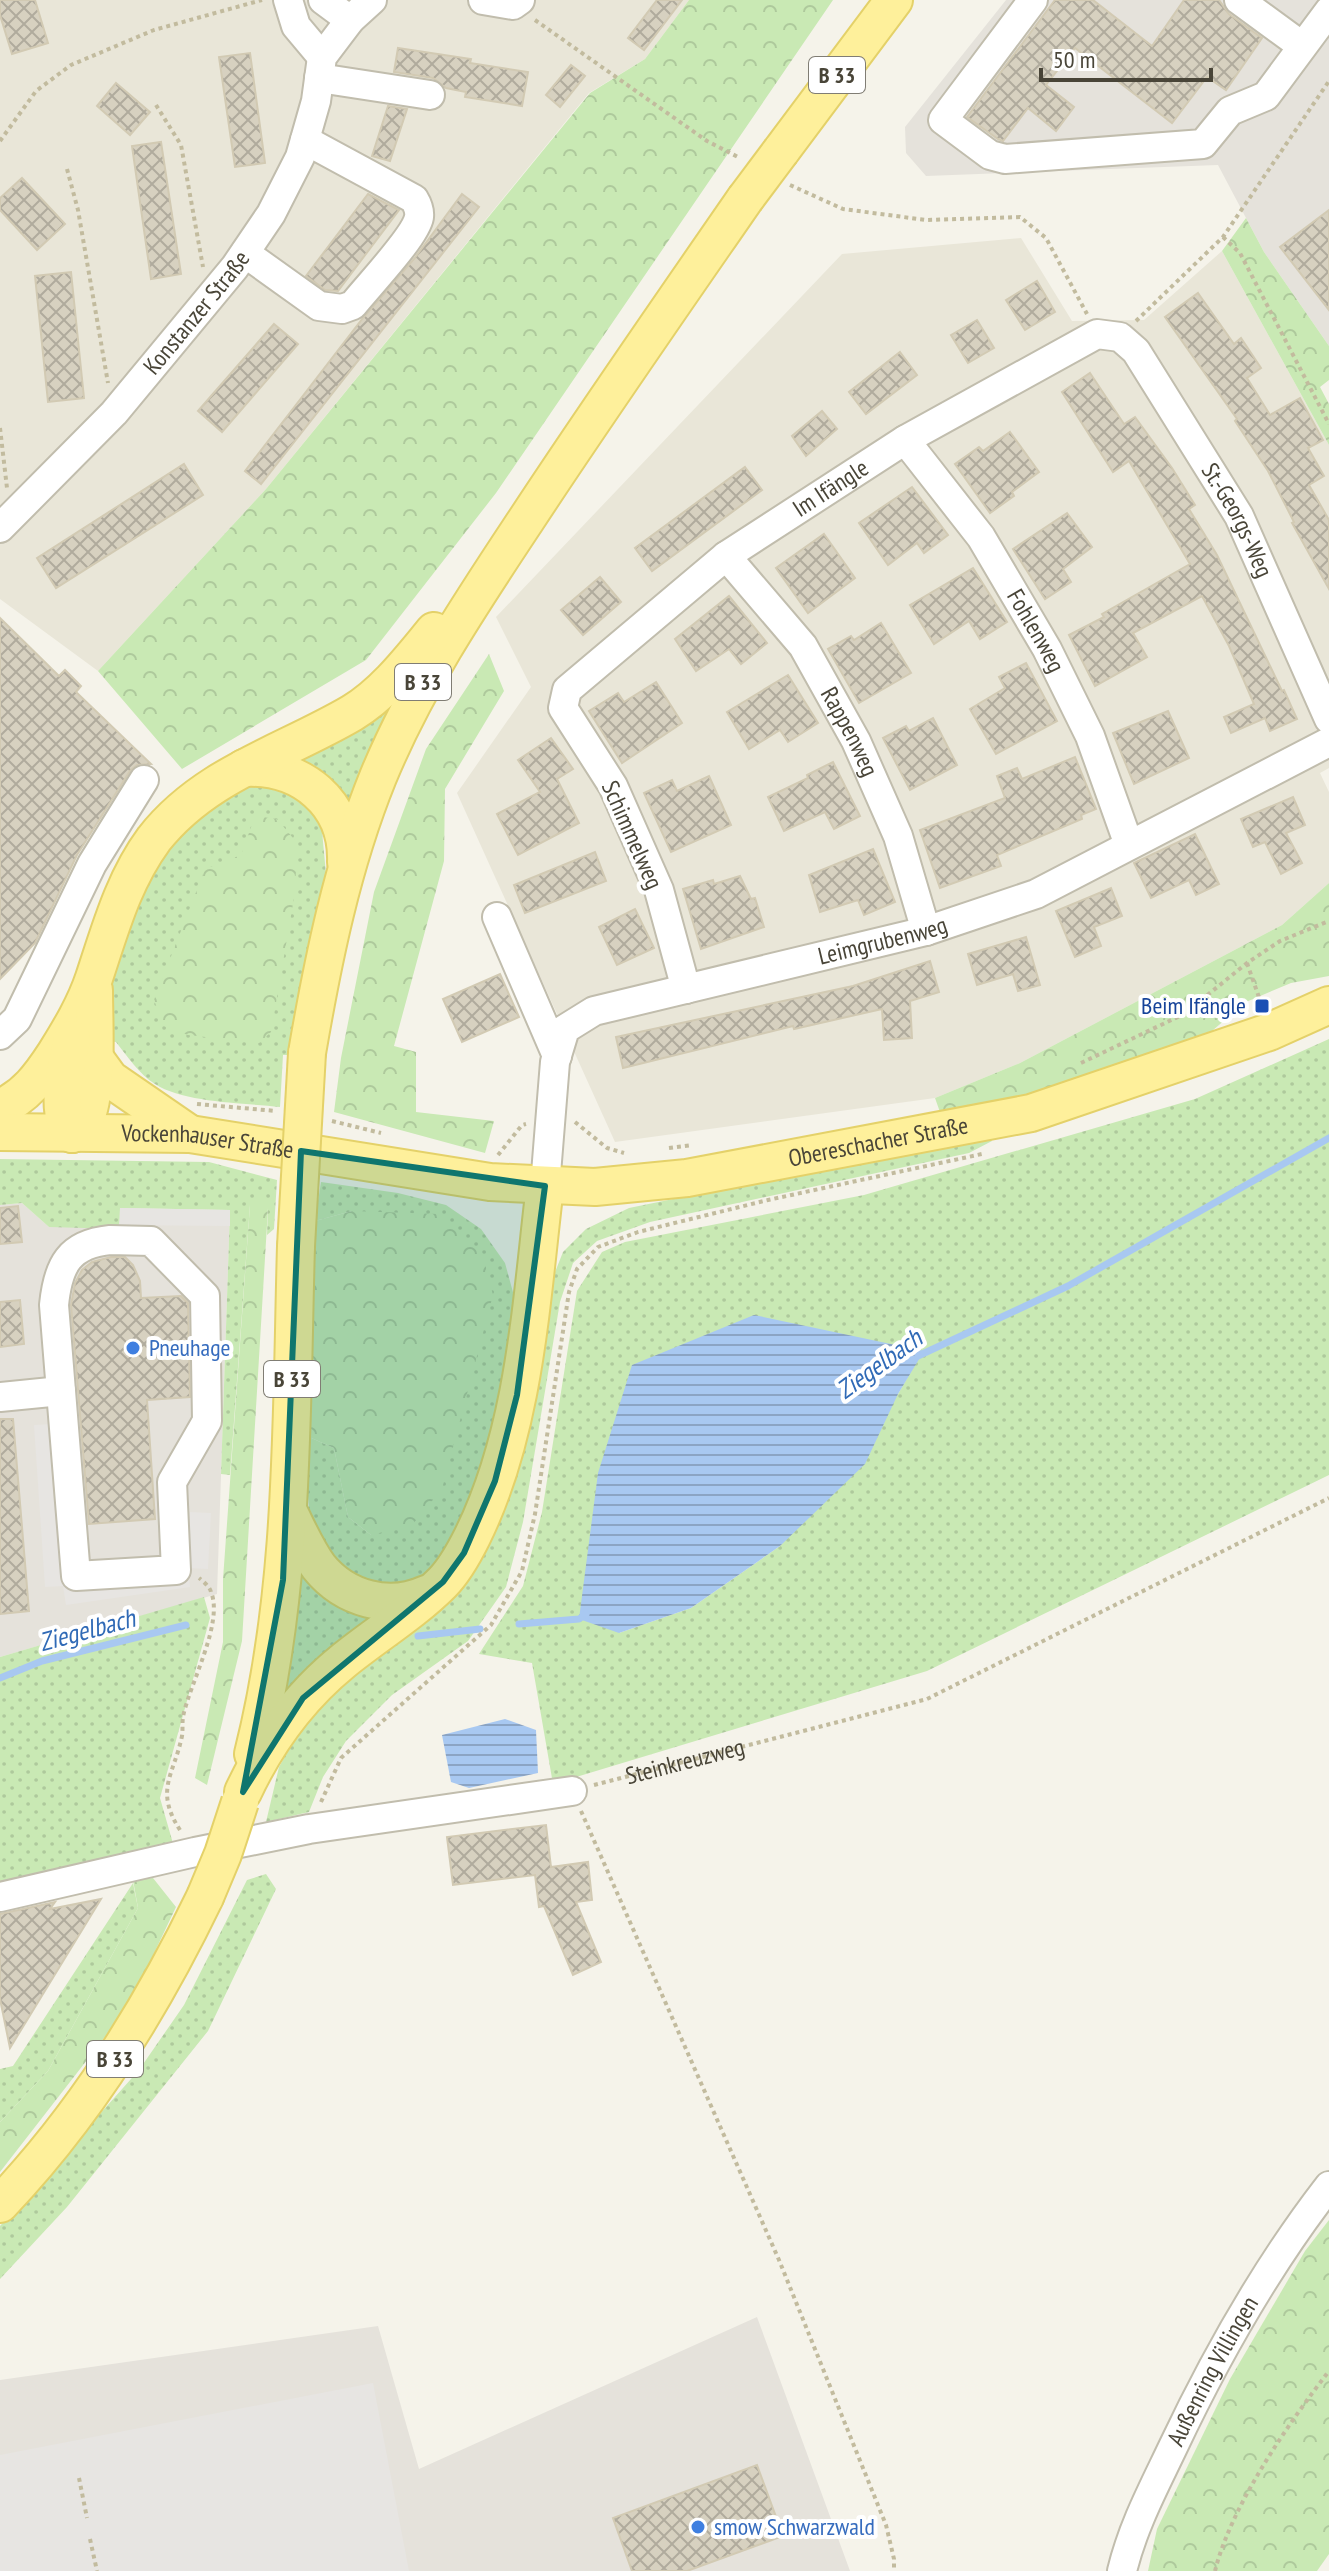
<svg xmlns="http://www.w3.org/2000/svg" width="1329" height="2571" font-family="'PT Sans Narrow',sans-serif">
	<defs>
		<pattern id="grass-dots" width="8" height="8" patternUnits="userSpaceOnUse" patternTransform="scale(2)"><rect width="8" height="8" fill="#c9e9b4"/><path d="M2 2h.1M6 6h.1" fill="none" stroke="#aec99c" stroke-width="1.8" stroke-linecap="round"/></pattern>
		<pattern id="forest-crowns" width="20" height="18" patternUnits="userSpaceOnUse" patternTransform="scale(2)"><rect width="20" height="18" fill="#c9e9b4"/><path d="M2 6a3 3 0 1 1 6 0M12 15a3 3 0 1 1 6 0" fill="none" stroke="#aec99c"/></pattern>
		<pattern id="water-rules" width="6" height="5" patternUnits="userSpaceOnUse" patternTransform="scale(2)"><rect width="6" height="5" fill="#a8c8f1"/><path d="M0 2.5h6" fill="none" stroke="#8ba4c4"/></pattern>
		<pattern id="building-cross-hatch" width="8" height="8" patternUnits="userSpaceOnUse" patternTransform="scale(2)"><rect width="8" height="8" fill="#d7d1c0"/><path d="M0 0l8 8M0 8l8-8" fill="none" stroke="#b0ab9d"/></pattern>
	</defs>
	<rect width="100%" height="100%" fill="#f5f3ea"/>
	<g fill="#e9e6d8">
		<path d="M0,0H689L645,59L589,93L266,489L98,671L0,599Z"/>
		<path d="M1021,238L1072,321L1144,320L1222,251L1329,445V768L1320,773L1329,792V883L1282,925L1020,1063L935,1098L615,1142L457,793L531,687L496,617L842,254Z"/>
	</g>
	<g fill="#e5e2db">
		<path d="M1006,0H1329V346L1264,252L1218,165L926,176L906,153L905,127Z"/>
		<path d="M22,1203L49,1227L120,1208L230,1210L217,1594L0,1657V1205Z"/>
		<path d="M757,2317L850,2571H0V2380L378,2326L419,2469Z"/>
	</g>
	<g fill="url(#grass-dots)" fill-rule="evenodd">
		<path d="M405,680L344,818L284,763Z"/>
		<path d="M263,784L290,790L310,808L322,831L326,874L290,1055H283L280,1107C245,1103 184,1103 155,1084C139,1074 127,1056 116,1042L106,1041L103,1007L139,890L186,821L231,792Z"/>
		<path d="M1329,1039V1475L927,1671L553,1784L532,1663L479,1654L523,1586L542,1512L577,1291L602,1252L625,1242L864,1195L1195,1099ZM923,1351L898,1394L780,1546L691,1608L619,1633Z"/>
		<path d="M988,1135L992,1141L969,1153L650,1222L597,1241L573,1263L560,1302L523,1522L506,1587L468,1641L392,1695L346,1741L323,1777L309,1812L266,1822L279,1767L308,1715L369,1664L450,1602L481,1553L546,1295L563,1252L586,1229L629,1208Z"/>
		<path d="M0,1159L209,1162L277,1180L274,1229L267,1235L268,1208L250,1205L230,1475L221,1474L230,1210L121,1208L119,1229L49,1227L22,1203L0,1205Z"/>
		<path d="M321,1182L398,1193L446,1205L481,1229L505,1263L514,1296L510,1347L500,1411L461,1528L436,1566L407,1585L377,1590L323,1555L310,1518L306,1474L309,1437L334,1448L348,1517L371,1535L352,1211L315,1221Z"/>
		<path d="M297,1553L404,1608L279,1714Z"/>
		<path d="M204,1597L210,1618L160,1798L174,1847L0,1882V1657Z"/>
		<path d="M266,1874L276,1889L208,2031L67,2207L0,2279V2226L139,2070L184,2005L247,1880Z"/>
		<path d="M133,1883L138,1908L48,2071L0,2122V2069L13,2066Z"/>
	</g>
	<g fill="url(#forest-crowns)">
		<path d="M689,0H833L496,493L366,660L182,769L98,671L266,489L590,93L645,59Z"/>
		<path d="M1246,218L1264,252L1329,346V380L1320,387L1329,404V445L1222,251Z"/>
		<path d="M489,654L504,691L445,789L444,861L394,1046L416,1052V1112L494,1121L485,1153L334,1112L341,1058L374,892L426,749Z"/>
		<path d="M255,816L277,819L298,844L294,898L271,1032L259,1043L188,1035L164,1026L154,1000L205,869L241,855Z"/>
		<path d="M1329,883V976L1291,983L1246,1002L1199,1042L1083,1081L941,1115L935,1098L1020,1063L1282,925Z"/>
		<path d="M264,1196L268,1208L242,1641L207,1785L195,1778L223,1642V1579L250,1205Z"/>
		<path d="M352,1211L438,1214L482,1253L493,1295L442,1489L412,1525L371,1535L348,1517L334,1448L309,1437L315,1221Z"/>
		<path d="M153,1878L176,1907L129,2006L0,2172V2122L48,2071L138,1908L133,1880Z"/>
		<path d="M1329,2220V2554L1317,2571H1148L1157,2529L1230,2379L1305,2251Z"/>
	</g>
	<g fill="#e7e5e2">
		<path d="M120,1208L230,1210V1226L119,1225Z"/>
		<path d="M53,1424L63,1585L187,1568L190,1512L211,1513L208,1569L188,1568L190,1587L66,1605L63,1586L45,1587L34,1425Z"/>
		<path d="M373,2383L409,2571H0V2455Z"/>
	</g>
	<g fill="url(#water-rules)">
		<path d="M754,1315L924,1351L898,1394L865,1464L780,1546L691,1608L619,1633L579,1619L598,1473L632,1365Z"/>
		<path d="M505,1719L536,1730L538,1773L469,1788L451,1782L442,1735Z"/>
	</g>
	<g fill="none" stroke-linecap="round" stroke-linejoin="round">
		<g stroke="#a8c8f1" stroke-width="7">
			<path d="M918,1356L1068,1286L1329,1138"/>
			<path d="M519,1624L579,1619L586,1614"/>
			<path d="M418,1636L480,1629"/>
			<path d="M0,1678L42,1661L186,1625"/>
		</g>
	</g>
	<g fill="url(#building-cross-hatch)" stroke="#d2cab3" stroke-width="2">
		<path d="M0,0H35L48,43L12,54L0,15Z"/>
		<path d="M657,0H682L644,50L628,38Z"/>
		<path d="M1055,0H1093L1152,46L1184,0H1219L1229,14L1262,38L1226,90L1207,77L1172,123L1075,48L1046,85L1074,107L1056,131L1028,108L1003,141L998,139L967,117Z"/>
		<path d="M398,48L471,59L470,63L528,72L522,106L465,97L466,92L446,88L433,78L394,72Z"/>
		<path d="M250,53L265,163L235,167L219,57Z"/>
		<path d="M571,65L585,76L560,107L546,95Z"/>
		<path d="M116,83L150,112L130,135L97,106Z"/>
		<path d="M388,106L407,109L390,161L372,156Z"/>
		<path d="M161,142L181,274L151,279L132,146Z"/>
		<path d="M22,178L65,224L37,250L0,210V198Z"/>
		<path d="M368,194L399,210L338,291L325,290L306,276Z"/>
		<path d="M462,194L479,207L261,484L245,471L363,318L414,259Z"/>
		<path d="M1329,210V310L1280,247Z"/>
		<path d="M71,272L84,398L48,402L35,276Z"/>
		<path d="M1037,281L1055,312L1025,330L1006,300Z"/>
		<path d="M1198,293L1234,344L1241,338L1261,368L1247,378L1270,415L1300,398L1323,440L1308,448L1324,476L1309,485L1329,520V589L1292,523L1294,522L1268,471L1235,421L1237,419L1165,317Z"/>
		<path d="M977,320L994,348L968,363L951,335Z"/>
		<path d="M274,324L298,344L222,432L198,411Z"/>
		<path d="M900,352L917,375L866,414L849,392Z"/>
		<path d="M1090,373L1124,424L1135,417L1172,468L1195,505L1189,509L1217,555L1282,691L1284,690L1297,719L1270,731L1265,718L1231,733L1224,717L1254,704L1229,646L1202,596L1133,633L1147,657L1095,686L1069,635L1104,617L1102,614L1190,564L1129,461L1113,472L1062,392Z"/>
		<path d="M822,411L837,429L806,456L792,436Z"/>
		<path d="M1010,432L1039,472L1012,492L1014,496L990,513L955,464L979,447L983,451Z"/>
		<path d="M184,464L203,495L56,588L37,558Z"/>
		<path d="M745,467L762,490L652,571L635,548Z"/>
		<path d="M912,487L948,535L924,553L917,543L888,565L859,523Z"/>
		<path d="M1067,513L1092,547L1063,569L1071,582L1045,599L1013,549Z"/>
		<path d="M824,534L855,578L808,613L776,568Z"/>
		<path d="M973,568L1007,622L980,639L969,621L934,644L910,605Z"/>
		<path d="M600,577L621,602L583,635L561,610Z"/>
		<path d="M729,596L767,643L741,664L729,649L696,671L675,639Z"/>
		<path d="M0,618L59,676L65,670L81,686L76,692L151,764L137,765L130,771L77,855L35,943L0,979Z"/>
		<path d="M881,623L911,673L859,703L828,649L851,636L854,640Z"/>
		<path d="M1026,663L1057,721L996,754L970,709L1005,688L999,677Z"/>
		<path d="M788,675L818,723L788,742L780,730L749,749L727,712Z"/>
		<path d="M656,682L682,723L622,763L589,711L618,693L624,702Z"/>
		<path d="M1168,711L1189,758L1134,784L1113,733Z"/>
		<path d="M933,718L957,765L910,790L883,738L906,726L909,731Z"/>
		<path d="M551,738L573,769L557,779L579,823L518,855L497,814L540,792L518,760Z"/>
		<path d="M1075,757L1096,809L1081,815L1082,819L997,855L1001,866L940,888L920,830L1005,798L997,776L1017,768L1022,779Z"/>
		<path d="M833,762L860,816L834,829L825,812L784,831L768,797L808,778L807,775Z"/>
		<path d="M709,776L731,825L671,852L644,793L672,780L677,791Z"/>
		<path d="M1293,797L1305,825L1286,833L1302,863L1281,874L1265,842L1253,847L1241,819Z"/>
		<path d="M1195,834L1219,884L1196,895L1189,880L1151,898L1134,863Z"/>
		<path d="M873,849L895,902L864,915L858,900L820,912L809,875Z"/>
		<path d="M595,852L606,881L525,913L514,885Z"/>
		<path d="M740,876L751,899L755,898L764,927L701,949L683,889L713,880L714,884Z"/>
		<path d="M1111,888L1122,916L1094,927L1101,946L1075,957L1056,911Z"/>
		<path d="M635,909L654,948L617,965L599,927Z"/>
		<path d="M1026,937L1040,985L1018,991L1013,974L977,985L968,954Z"/>
		<path d="M930,961L939,992L910,1001L912,1038L884,1040L882,1009L794,1029L793,1026L623,1068L616,1037L853,986Z"/>
		<path d="M500,974L519,1017L462,1042L443,999Z"/>
		<path d="M18,1206L22,1242L0,1244V1208Z"/>
		<path d="M111,1257H125L133,1265L140,1281L141,1298L181,1296L188,1303L190,1397L147,1400L155,1519L89,1524L71,1305L75,1283L82,1270L92,1262Z"/>
		<path d="M20,1300L24,1344L0,1347V1302Z"/>
		<path d="M0,1419H13L29,1611L0,1614Z"/>
		<path d="M546,1825L551,1867L588,1862L592,1900L576,1902L601,1962L573,1975L544,1906L539,1907L535,1875L453,1885L447,1837Z"/>
		<path d="M101,1899L10,2048L0,1999V1914L55,1902L50,1909Z"/>
		<path d="M757,2465L783,2536L687,2571H632L613,2518Z"/>
	</g>
	<g fill="none" stroke-linecap="round" stroke-linejoin="round">
		<defs>
			<g id="minor">
				<path d="M288,0L296,26L322,57"/>
				<path d="M323,0L350,20"/>
				<path d="M483,0L513,5L520,0"/>
				<path d="M1033,0L943,120L990,155L1005,159L1203,144L1230,111L1266,96L1329,11"/>
				<path d="M1239,0L1302,46"/>
				<path d="M319,78L430,95"/>
				<path d="M245,253L319,306L342,309L353,305C367,287 416,236 419,217C420,210 417,204 414,199L305,140"/>
				<path id="s2" d="M905,440L981,537L1047,649L1090,736L1129,845"/>
				<path id="s3" d="M0,528L114,413L235,267L271,214L300,157L316,101L322,57L350,20L372,0"/>
				<path id="s4" d="M726,556L803,646L856,741L898,836L926,931"/>
				<path d="M497,917L557,1056"/>
				<path id="s5" d="M686,989L659,890L613,786L563,708L567,690L726,556L905,440L1097,334L1120,337L1136,351L1239,516L1329,719"/>
				<path d="M0,1035L17,1019L92,864L144,780"/>
				<path id="s6" d="M545,1186L555,1062L565,1029L594,1011L926,931L1036,894L1329,742"/>
				<path d="M110,1240L151,1241L205,1296L207,1421L172,1482L176,1570L76,1576L54,1305C58,1265 69,1244 110,1240Z"/>
				<path d="M0,1397L61,1391"/>
				<path d="M0,1897L195,1852L309,1829L572,1791"/>
				<path id="s7" d="M1122,2571C1133,2526 1153,2489 1173,2447C1216,2356 1267,2266 1329,2186"/>
			</g>
			<g id="major">
				<path d="M781,151L894,0"/>
				<path d="M244,768C301,765 348,803 346,862"/>
				<path d="M307,1053C323,960 342,866 378,777C416,685 471,603 526,520C597,412 671,306 745,199"/>
				<path d="M94,1057L110,1079L190,1134"/>
				<path d="M0,1108C26,1096 40,1077 55,1054C70,1030 85,1005 94,978C110,930 123,881 154,839C205,774 284,753 352,713C385,693 410,660 434,631"/>
				<path id="s8" d="M0,1132L190,1134L490,1182L595,1187L687,1178L1031,1113L1269,1032L1329,1005"/>
				<path d="M72,1134C78,1128 84,1123 87,1115C98,1087 94,1021 94,990"/>
				<path d="M72,1134C54,1112 66,1066 72,1039"/>
				<path d="M289,1512C298,1530 307,1551 319,1567C345,1599 389,1611 426,1594"/>
				<path d="M253,1754C295,1588 291,1416 296,1246"/>
				<path d="M243,1792C267,1741 298,1698 342,1662C375,1635 412,1613 442,1583C455,1570 464,1553 472,1537C525,1430 531,1303 545,1186"/>
				<path d="M0,2204C86,2114 151,2009 205,1897"/>
			</g>
		</defs>
		<use href="#minor" stroke="#c1bdad" stroke-width="32"/>
		<use href="#major" stroke="#e4d169" stroke-width="40"/>
		<g stroke="#c2bb9e" stroke-width="4" stroke-dasharray="4 4" stroke-linecap="butt">
			<path d="M535,20L707,141L740,158"/>
			<path d="M156,105L181,145L203,267"/>
			<path d="M0,141L36,91L71,65L154,30L262,0"/>
			<path d="M67,169L78,210L108,383"/>
			<path d="M790,185L843,209L926,220L1020,217L1046,238L1087,314"/>
			<path d="M1223,237L1240,253L1329,424"/>
			<path d="M1136,321L1223,237L1329,81"/>
			<path d="M0,428L7,488"/>
			<path d="M1247,963L1262,1006"/>
			<path d="M1081,1063L1184,1014L1247,963L1280,941L1329,921"/>
			<path d="M197,1104L276,1111"/>
			<path d="M332,1121L381,1133"/>
			<path d="M575,1122L607,1148L624,1153"/>
			<path d="M669,1148L692,1145"/>
			<path d="M498,1155L522,1125L526,1124"/>
			<path id="s1" d="M594,1785L927,1699L1329,1498"/>
			<path d="M321,1802L341,1758L491,1625L522,1571L535,1514L569,1292L577,1269L598,1247L638,1232L768,1200L982,1154"/>
			<path d="M581,1811L779,2260L886,2525L894,2559V2571"/>
			<path d="M180,1830C154,1790 174,1775 182,1736C183,1730 182,1724 183,1717C189,1685 224,1623 211,1592C210,1587 203,1581 199,1578"/>
			<path d="M79,2478L87,2518"/>
			<path d="M90,2539L97,2571"/>
			<path d="M1215,2571C1231,2506 1288,2424 1329,2371"/>
		</g>
		<use href="#minor" stroke="#fff" stroke-width="28"/>
		<use href="#major" stroke="#fef09b" stroke-width="36"/>
		<defs>
			<g id="major-bridge">
				<path d="M745,199L781,151"/>
				<path d="M296,1246L307,1053"/>
				<path d="M205,1897L223,1854L240,1802"/>
			</g>
		</defs>
		<use href="#major-bridge" stroke="#e4d169" stroke-width="40" stroke-linecap="butt"/>
		<use href="#major-bridge" stroke="#fef09b" stroke-width="36"/>
	</g>
	<path fill="#0f766e" fill-opacity="0.2" stroke="#0f766e" stroke-width="6" stroke-linejoin="round" d="M301,1151L545,1186L517,1395L495,1481L464,1553L443,1582L303,1698L243,1792L283,1580Z"/>
	<rect fill="#1a4fb4" stroke="#fff" stroke-width="3" x="1254" y="998" width="16" height="16" rx="4"/>
	<g fill="#3f7fe0" stroke="#fff" stroke-width="3">
		<circle cx="133" cy="1348" r="8"/>
		<circle cx="698" cy="2527" r="8"/>
	</g>
	<g text-anchor="middle" stroke-width="8" stroke-linejoin="round" paint-order="stroke">
		<g fill="#fff" stroke="#807d74" stroke-width="2">
			<rect x="809" y="57" width="56" height="36" rx="6"/>
			<rect x="395" y="664" width="56" height="36" rx="6"/>
			<rect x="264" y="1361" width="56" height="36" rx="6"/>
			<rect x="87" y="2041" width="56" height="36" rx="6"/>
		</g>
		<g font-size="22" font-weight="bold" fill="#494538">
			<text x="837" y="83">B 33</text>
			<text x="423" y="690">B 33</text>
			<text x="292" y="1387">B 33</text>
			<text x="115" y="2067">B 33</text>
		</g>
		<g font-size="24" fill="#494538" stroke="#fff">
			<text dy="8" stroke="none"><textPath href="#s3" startOffset="292">Konstanzer Straße</textPath></text>
			<text dy="8" stroke="none"><textPath href="#s5" startOffset="660">Im Ifängle</textPath></text>
			<text dy="8" stroke="none"><textPath href="#s5" startOffset="1210">St.-Georgs-Weg</textPath></text>
			<text dy="8" stroke="none"><textPath href="#s2" startOffset="232">Fohlenweg</textPath></text>
			<text dy="8" stroke="none"><textPath href="#s4" startOffset="216">Rappenweg</textPath></text>
			<text transform="translate(632 835) rotate(66)" y="8">Schimmelweg</text>
			<text dy="8" stroke="none"><textPath href="#s6" startOffset="490">Leimgrubenweg</textPath></text>
			<text dy="8" stroke="none"><textPath href="#s8" startOffset="886">Obereschacher Straße</textPath></text>
			<text dy="8" stroke="none"><textPath href="#s8" startOffset="208">Vockenhauser Straße</textPath></text>
			<text dy="8" stroke="none"><textPath href="#s1" startOffset="94">Steinkreuzweg</textPath></text>
			<text dy="8" stroke="none"><textPath href="#s7" startOffset="220">Außenring Villingen</textPath></text>
		</g>
		<g font-size="24" fill="#164399" stroke="#fff" text-anchor="end">
			<text x="1246" y="1014">Beim Ifängle</text>
		</g>
		<g font-size="24" fill="#366cbe" stroke="#fff" text-anchor="start">
			<text x="149" y="1356">Pneuhage</text>
			<text x="714" y="2535">smow Schwarzwald</text>
		</g>
		<g font-size="26" font-style="italic" fill="#306ab6" stroke="#fff">
			<text transform="translate(879 1364) rotate(-36)" y="9">Ziegelbach</text>
			<text transform="translate(87 1630) rotate(-15)" y="9">Ziegelbach</text>
		</g>
	</g>
	<path d="M1041 68v12h170v-12" fill="none" stroke="#494538" stroke-width="4"/>
	<text x="1053" y="68" font-size="24" fill="#494538" stroke="#ffffff" stroke-width="6" paint-order="stroke">50 m</text>
</svg>
